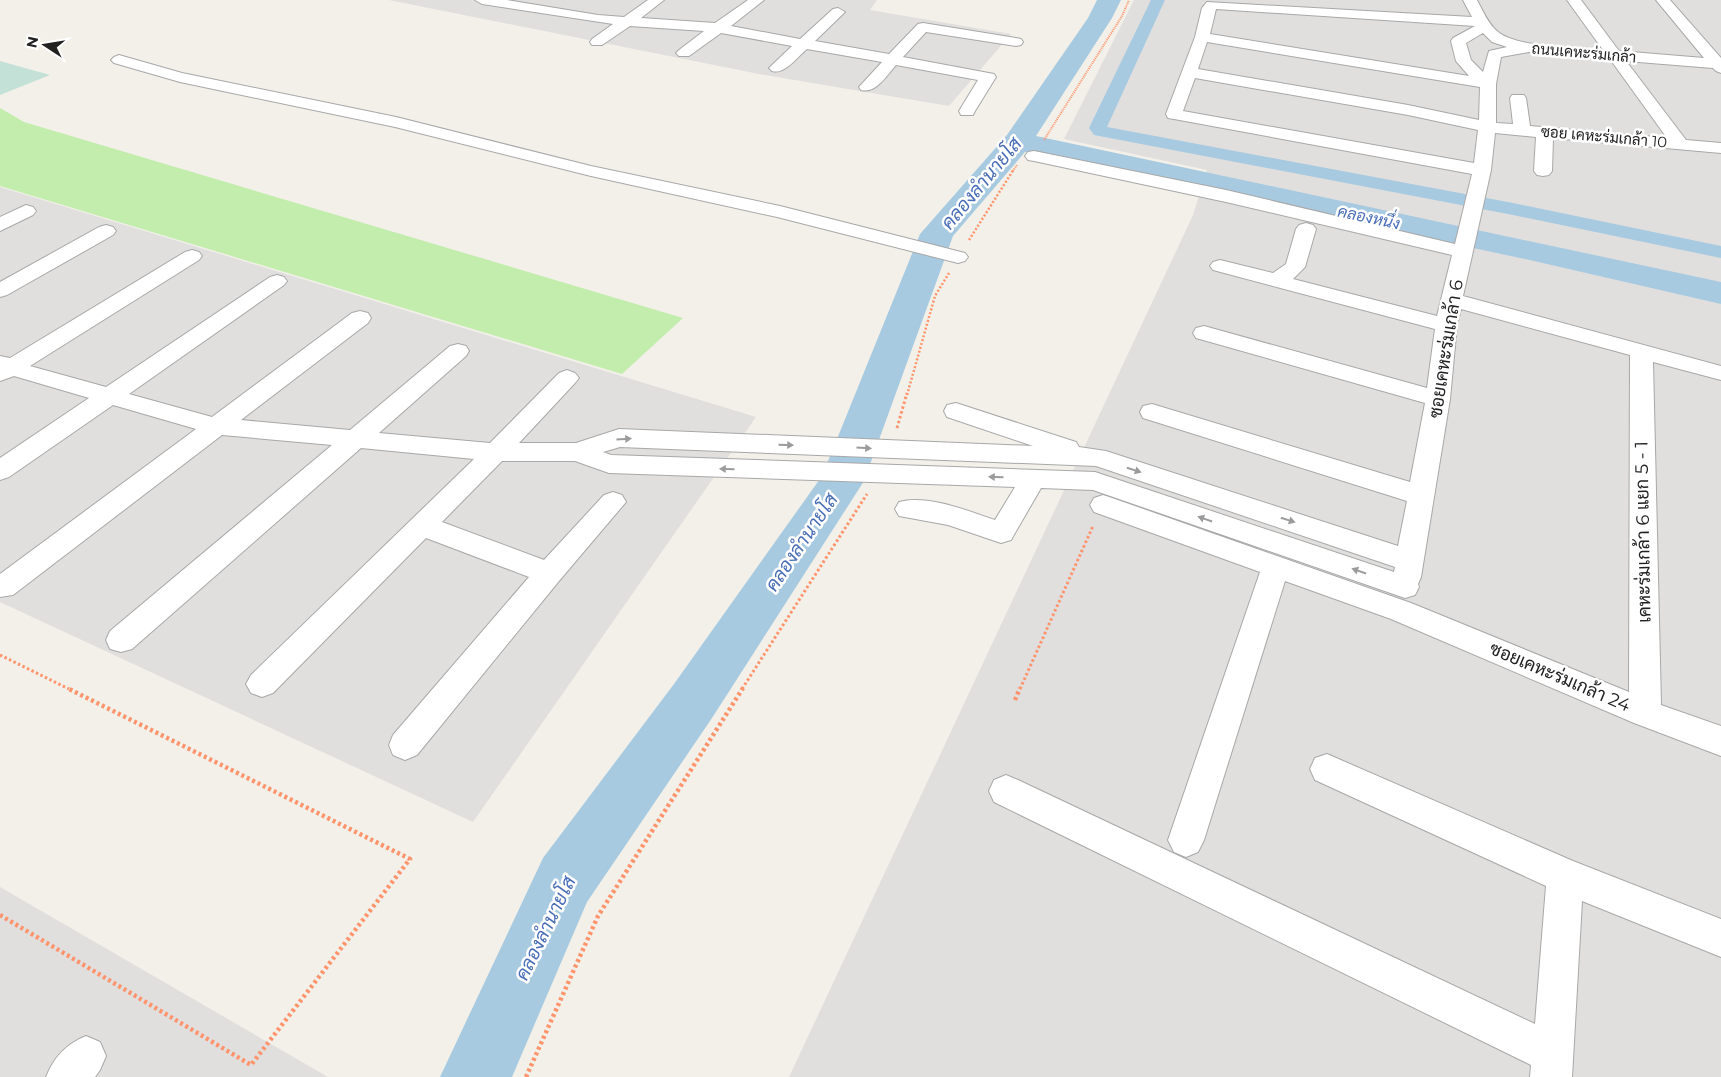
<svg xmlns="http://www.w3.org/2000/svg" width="1721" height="1077" font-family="Montserrat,Sarabun,sans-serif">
	<rect width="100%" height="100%" fill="#f2f0e8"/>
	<g fill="#e0dfde">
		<path d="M389,0H877L870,10L1011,34L949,106L759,74Z"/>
		<path d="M1134,0H1721V1077H789L1193,215L1207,170L1064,139Z"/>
		<path d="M0,187L756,417L473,822L0,602Z"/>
		<path d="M0,887L328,1077H0Z"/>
	</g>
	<path fill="#c2edad" d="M0,108L24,122L683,318L622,374L0,186Z"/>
	<path fill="#c4e1d8" d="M0,61L50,75L0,95Z"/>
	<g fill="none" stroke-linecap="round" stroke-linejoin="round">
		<path fill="#a7cae1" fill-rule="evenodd" d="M1151,0H1165L1107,127L1513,203L1721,246V258L1513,215L1094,135L1089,128Z"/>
		<path fill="#a7cae1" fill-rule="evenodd" d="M1097,0H1121L1112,18L1036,136L1721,282V304L1534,261L1025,152L953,236L864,481L712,718L587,902L512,1077H440L543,858L674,684L822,476L920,234L1007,135L1088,18Z"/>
		<defs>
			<g id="minor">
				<path d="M475,0H507L598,15L624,17L648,0H664L641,18L715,23L748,0H764L731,26L800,39L833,9L838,8L845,12L815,41L889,54L918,24L923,23L1016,38L1021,39L1023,42L1021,45L1016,46L926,32L903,57L994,74L996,77L975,111L973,115H961L959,111L978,80L896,65C887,75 876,94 861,90L859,87L882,62L807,49C797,57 785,75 772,71L769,68L792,46L721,33L689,56H679L676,53L679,50L704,31L630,26L602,45H592L590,42L592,39L613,24L482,4Z"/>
				<path d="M1463,0H1477C1483,11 1488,24 1498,32C1518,48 1576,47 1603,50L1567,0H1581L1619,51L1704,58L1656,0H1670L1721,58V73L1716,71L1713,68L1626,61L1686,140L1721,143V153L1553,138L1552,171L1549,175L1543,176L1537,175L1534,171L1536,137L1495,133L1491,170L1463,296L1721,366V380L1653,362L1661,705L1721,726V756L1634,723L1391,619L1285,581L1204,840L1198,852L1186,857L1174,852L1168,840L1260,572L1094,512L1090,505L1094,498L1103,495L1112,498L1411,603L1629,692L1630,355L1461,309L1457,325L1450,399L1421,577L1418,584L1419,587L1415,595L1405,598L1093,490L1041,488L1011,540L1001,543L948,525L899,516L895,509L899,502C927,494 968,511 995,520L1015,487L609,473L575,461H502L442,522L544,560L604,495L613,492L622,495L626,502L559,581L417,755L405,760L393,755L389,745L393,735L529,577L426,538L273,693L262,697L251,693L246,684L251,675L474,459L361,448L132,649L121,652L110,649L106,640L110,631L332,445L222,435L13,595L0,597V574L196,429L113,405L9,477L0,480V458L89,398L14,376L0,381V356L10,358L185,252L192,250L199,252L202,256L199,260L30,366L106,387L270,277L277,275L284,277L287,281L284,285L129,394L212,417L352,313L360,311L368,313L371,318L368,323L241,420L350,430L450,346L458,344L466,346L469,351L466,356L379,433L490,443L559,373L567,370L575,373L579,378L575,383L519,443H576L619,429L1033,446L947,417L944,411L947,405L956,403L1076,442L1079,447L1106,451L1398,546L1407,501L1143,418L1140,412L1143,406L1152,404L1410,482L1425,403L1196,338L1193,333L1196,328L1204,326L1427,388L1435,329L1213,270L1210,266L1213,262L1220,260L1273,273L1286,264L1296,229L1299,225L1306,223L1313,225L1316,229L1305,267L1293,279L1437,316L1452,255L1226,202L1034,161L1028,160L1025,156L1028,152L1034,151L1226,190L1455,244L1472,174L1174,119L1168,118L1166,114L1195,37L1202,8L1207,2L1472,17ZM1216,9L1475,26L1453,38L1451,41L1456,61L1469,76L1210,34ZM1483,33L1492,42L1507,47L1489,51L1483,72L1471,60L1466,43ZM1207,42L1480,87L1479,120L1408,105L1198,69ZM1529,52L1610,59L1667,138L1530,126L1526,98L1524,95H1512L1510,98L1513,124L1496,123V84L1501,57ZM1195,78L1408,115L1478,130L1474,163L1183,111ZM620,447L1096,466L1395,567L1394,572L1095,472L611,455L603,452Z"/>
				<path d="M119,55L182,73L396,117L591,166L780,206L965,253L968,257L965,261L958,263L777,217L591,176L395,127L180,82L114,63L111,60L114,57Z"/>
				<path d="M26,205L33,207L36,211L33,215L0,231V217Z"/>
				<path d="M106,225L113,227L116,231L113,235L7,295L0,297V282L99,227Z"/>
				<path d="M1327,754L1573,861L1721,919V957L1582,901L1572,1077H1530L1531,1065L994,802L989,791L994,780L1006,775L1018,780L1535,1024L1546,886L1315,780L1310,769L1315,758Z"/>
				<path d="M86,1036L100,1042L106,1056L100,1070L95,1077H46C54,1057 66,1044 86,1036Z"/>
			</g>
		</defs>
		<use href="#minor" stroke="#a8a8a8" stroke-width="2"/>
		<g stroke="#ff936c" stroke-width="2" stroke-dasharray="1 1" stroke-linecap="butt">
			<path d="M1044,140L1122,16L1129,0"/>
			<path d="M1013,171L1017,165"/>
		</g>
		<g stroke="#ff936c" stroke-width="2.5" stroke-dasharray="2 2" stroke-linecap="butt">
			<path d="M969,240L1014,169"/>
			<path d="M907,395L935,296L949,273"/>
		</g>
		<g stroke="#ff936c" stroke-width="3" stroke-dasharray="2.5 2.5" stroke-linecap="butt">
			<path d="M897,428L907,393"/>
			<path d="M0,655L69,689"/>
			<path d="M742,689L867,494"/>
			<path d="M1020,689L1093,526"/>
		</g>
		<g stroke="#ff936c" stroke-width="4.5" stroke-dasharray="3 3" stroke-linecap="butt">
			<path d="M1015,700L1020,688"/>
			<path d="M0,915L251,1065L410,859L67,688"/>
			<path d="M526,1077L598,916L743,688"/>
		</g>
		<use href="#minor" fill="#fff" fill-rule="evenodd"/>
	</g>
	<defs><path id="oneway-solid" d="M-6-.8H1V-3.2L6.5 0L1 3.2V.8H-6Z" transform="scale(1.25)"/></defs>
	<g fill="#9b9b9b">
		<use href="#oneway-solid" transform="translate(624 439) rotate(-3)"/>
		<use href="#oneway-solid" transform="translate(786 445) rotate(2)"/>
		<use href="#oneway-solid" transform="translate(864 448) rotate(3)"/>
		<use href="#oneway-solid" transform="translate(727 469) rotate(-178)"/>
		<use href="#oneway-solid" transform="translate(1134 470) rotate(18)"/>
		<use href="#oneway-solid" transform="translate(996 477) rotate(-178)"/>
		<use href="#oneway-solid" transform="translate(1205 519) rotate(-161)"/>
		<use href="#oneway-solid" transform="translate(1288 520) rotate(18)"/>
		<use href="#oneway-solid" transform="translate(1359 571) rotate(-161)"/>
	</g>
	<g text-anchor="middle" stroke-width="5" stroke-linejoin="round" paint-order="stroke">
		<g font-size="15" fill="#212121" stroke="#fff">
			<text transform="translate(1584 53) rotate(5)" y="5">ถนนเคหะร่มเกล้า</text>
			<text transform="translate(1604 137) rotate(5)" y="5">ซอย เคหะร่มเกล้า 10</text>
		</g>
		<g font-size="16" font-style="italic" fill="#486db7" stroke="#fff">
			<text transform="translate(1369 217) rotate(12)" y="6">คลองหนึ่ง</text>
		</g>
		<g font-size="18" fill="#212121" stroke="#fff">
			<text transform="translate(1446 349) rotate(-81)" y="6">ซอยเคหะร่มเกล้า 6</text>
			<text transform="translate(1643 532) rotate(-91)" y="6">เคหะร่มเกล้า 6 แยก 5 - 1</text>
			<text transform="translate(1560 677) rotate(23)" y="6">ซอยเคหะร่มเกล้า 24</text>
		</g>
		<g font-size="19" font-style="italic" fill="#486db7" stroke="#fff">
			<text transform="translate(981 183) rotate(-50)" y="7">คลองลำนายโส</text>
			<text transform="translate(801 542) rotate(-56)" y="7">คลองลำนายโส</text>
			<text transform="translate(545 928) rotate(-64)" y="7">คลองลำนายโส</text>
		</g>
	</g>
	<g transform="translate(45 45) rotate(282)" stroke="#ffffff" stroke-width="4" paint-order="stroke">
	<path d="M0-4L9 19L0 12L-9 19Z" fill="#212121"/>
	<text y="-8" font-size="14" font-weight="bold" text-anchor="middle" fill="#212121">N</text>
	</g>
</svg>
